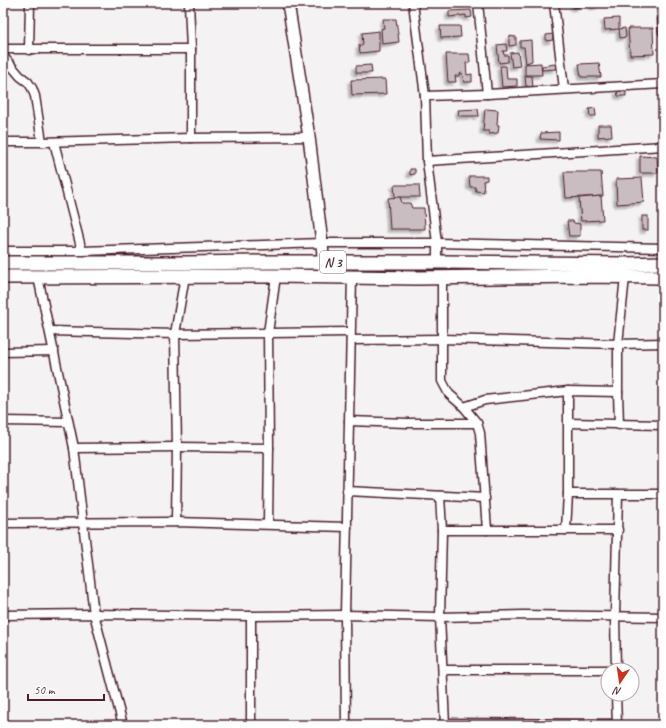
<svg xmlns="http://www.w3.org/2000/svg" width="666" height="728" font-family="Caveat,sans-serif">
	<defs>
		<filter id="shadow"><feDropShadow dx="-3" dy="3" stdDeviation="1" flood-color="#0004"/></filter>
	</defs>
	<rect width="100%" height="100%" fill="#f4f2f2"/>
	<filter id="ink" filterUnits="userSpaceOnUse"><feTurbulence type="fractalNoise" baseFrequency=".025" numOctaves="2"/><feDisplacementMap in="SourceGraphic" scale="8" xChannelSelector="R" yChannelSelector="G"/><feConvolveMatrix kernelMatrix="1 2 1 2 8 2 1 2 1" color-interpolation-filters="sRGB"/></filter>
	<g filter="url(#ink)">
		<g fill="#cabdc1" stroke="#4a1f2b" filter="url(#shadow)">
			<path d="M573,3H579L580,7L574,8Z"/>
			<path d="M593,3H599V6L592,7Z"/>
			<path d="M471,10L472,17L466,18V15L449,17V11Z"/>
			<path d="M619,18V29L605,30L604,19Z"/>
			<path d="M383,19H396L399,42L382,44L381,29L384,28Z"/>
			<path d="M440,26H460L461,37L441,38Z"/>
			<path d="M625,28L626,37L620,38L619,29Z"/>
			<path d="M628,28H653L654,54L630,55Z"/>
			<path d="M379,31V51L360,53L359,45H363L362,33Z"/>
			<path d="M553,34V40L546,41V35Z"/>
			<path d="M509,36L516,37V45L509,46Z"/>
			<path d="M531,40L532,61L526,63L524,47H520V41Z"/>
			<path d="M506,44L507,51H503L504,55H508V62L499,63L497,45Z"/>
			<path d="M518,52L520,66L512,67L510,53Z"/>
			<path d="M446,54H469L470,62L466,63L467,75L472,74V82H464L462,73L459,74V76H455L456,82H448Z"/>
			<path d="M541,63L542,75H525V64Z"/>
			<path d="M599,63L601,77H581L579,64Z"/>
			<path d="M555,64L556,69L542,70V66Z"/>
			<path d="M371,65L372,73H356V66Z"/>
			<path d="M500,66H506L507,79H517V86L502,87Z"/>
			<path d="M525,76H532L533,87L526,86Z"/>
			<path d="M385,79L386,94L352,95L351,80Z"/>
			<path d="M617,91L626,92V96H618Z"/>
			<path d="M595,108L596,116H590L589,109Z"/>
			<path d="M478,109L479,116H459L458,110Z"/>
			<path d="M485,109L498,110L497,125H499L498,133L489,134V131H483Z"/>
			<path d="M598,125H611L612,136L598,137Z"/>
			<path d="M559,132V140L540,139L541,133Z"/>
			<path d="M640,156L657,157L658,173H640Z"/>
			<path d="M410,169H415V174L410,175Z"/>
			<path d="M564,172H601L603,196L566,198Z"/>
			<path d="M469,176H487V180L483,181L484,192L476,191L475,187H470Z"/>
			<path d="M642,178L644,202L617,204L616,179Z"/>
			<path d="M394,185H419L420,197H395Z"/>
			<path d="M601,196L603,220L581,221L579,198Z"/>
			<path d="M400,197L402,203H410L412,208H424L425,229H390L388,198Z"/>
			<rect x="642" y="216" width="6" height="14"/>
			<path d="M567,221H573L574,223L580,224V236H569Z"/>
		</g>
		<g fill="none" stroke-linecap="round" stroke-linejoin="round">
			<defs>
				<g id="street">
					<path d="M189,3L191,49V138"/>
					<path d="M413,3L425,96L427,161L437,243V263"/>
					<path d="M478,3L487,94"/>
					<path d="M554,3L564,89"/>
					<path d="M661,3L663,32"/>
					<path d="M3,49H191"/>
					<path d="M29,50L30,3"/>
					<path d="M3,56L20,76L28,82L32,88L35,96L42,142"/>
					<path d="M425,96L487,94L663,84"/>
					<path d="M3,142H42L191,138L309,137"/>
					<path d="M54,142L82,251"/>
					<path d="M427,161L663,146"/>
					<path d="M3,251H82L322,243H437L663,248"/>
					<path d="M38,277L74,448L94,614L123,725"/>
					<path d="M442,277V381L449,394L464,407L477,423L480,433L487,530"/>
					<path d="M50,331L175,334L350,332"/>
					<path d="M351,340L442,339L618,344L663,343"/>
					<path d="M3,352L54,351"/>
					<path d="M464,407L485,400L568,391L618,392"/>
					<path d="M3,421L68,422"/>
					<path d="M349,421L407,423H477"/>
					<path d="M568,423L663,425"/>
					<path d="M619,425L618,392V344L625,277"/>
					<path d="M74,448L177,447L269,448"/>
					<path d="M347,491L485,498"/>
					<path d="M568,494H663"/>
					<path d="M440,496L442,530L440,617L445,725"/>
					<path d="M176,522L177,447L175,334L185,276"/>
					<path d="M3,523L176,522L347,527"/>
					<path d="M268,524L269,448L268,333L276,276"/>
					<path d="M442,530H618"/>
					<path d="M566,530L568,494V391"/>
					<path d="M3,615L94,614L251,616L345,615L440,617L523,615L663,617"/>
					<path d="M443,670H616"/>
					<path d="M616,670L615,616L618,494"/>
					<path d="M616,694L617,725"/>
					<path d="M445,723L617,724"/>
					<path d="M251,725V616"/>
					<path d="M346,725L345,615L352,277"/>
				</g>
				<path id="secondary" d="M288,3L309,137L322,243L324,270"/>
				<g id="primary">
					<path d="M3,263H186L268,262H442L625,264L663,263"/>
					<path d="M3,277L276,276L417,278L584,276L663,277"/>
				</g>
			</defs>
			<use href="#street" stroke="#4a1f2b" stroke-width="11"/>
			<use href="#secondary" stroke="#4a1f2b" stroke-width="14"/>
			<use href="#primary" stroke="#4a1f2b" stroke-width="16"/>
			<use href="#street" stroke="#fff" stroke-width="8"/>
			<use href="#secondary" stroke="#fff" stroke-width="11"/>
			<use href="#primary" stroke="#fff" stroke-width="13"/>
		</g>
	</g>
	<g text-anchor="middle" stroke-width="3" stroke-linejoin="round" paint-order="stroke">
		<rect fill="#fff" stroke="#80626b" stroke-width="1" x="320" y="251" width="26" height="22" rx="3"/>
		<g font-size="13" font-weight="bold" fill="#4a1f2b">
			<text x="333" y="267">N 3</text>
		</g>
	</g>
	<rect width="666" height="728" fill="none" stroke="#fff" stroke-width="16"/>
	<rect x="8" y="8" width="650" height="712" fill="none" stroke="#4a1f2b" stroke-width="1.5" filter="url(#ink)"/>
	<g transform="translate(620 682) rotate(193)"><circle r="19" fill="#ffffff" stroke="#b7a5aa"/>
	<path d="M0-3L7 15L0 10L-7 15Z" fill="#c8321e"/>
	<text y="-6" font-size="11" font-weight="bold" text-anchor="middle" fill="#4a1f2b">N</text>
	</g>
	<path d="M28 694v6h76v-6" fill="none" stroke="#4a1f2b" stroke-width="2"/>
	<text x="34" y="694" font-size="12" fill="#4a1f2b" stroke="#ffffff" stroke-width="3" paint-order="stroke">50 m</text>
</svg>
